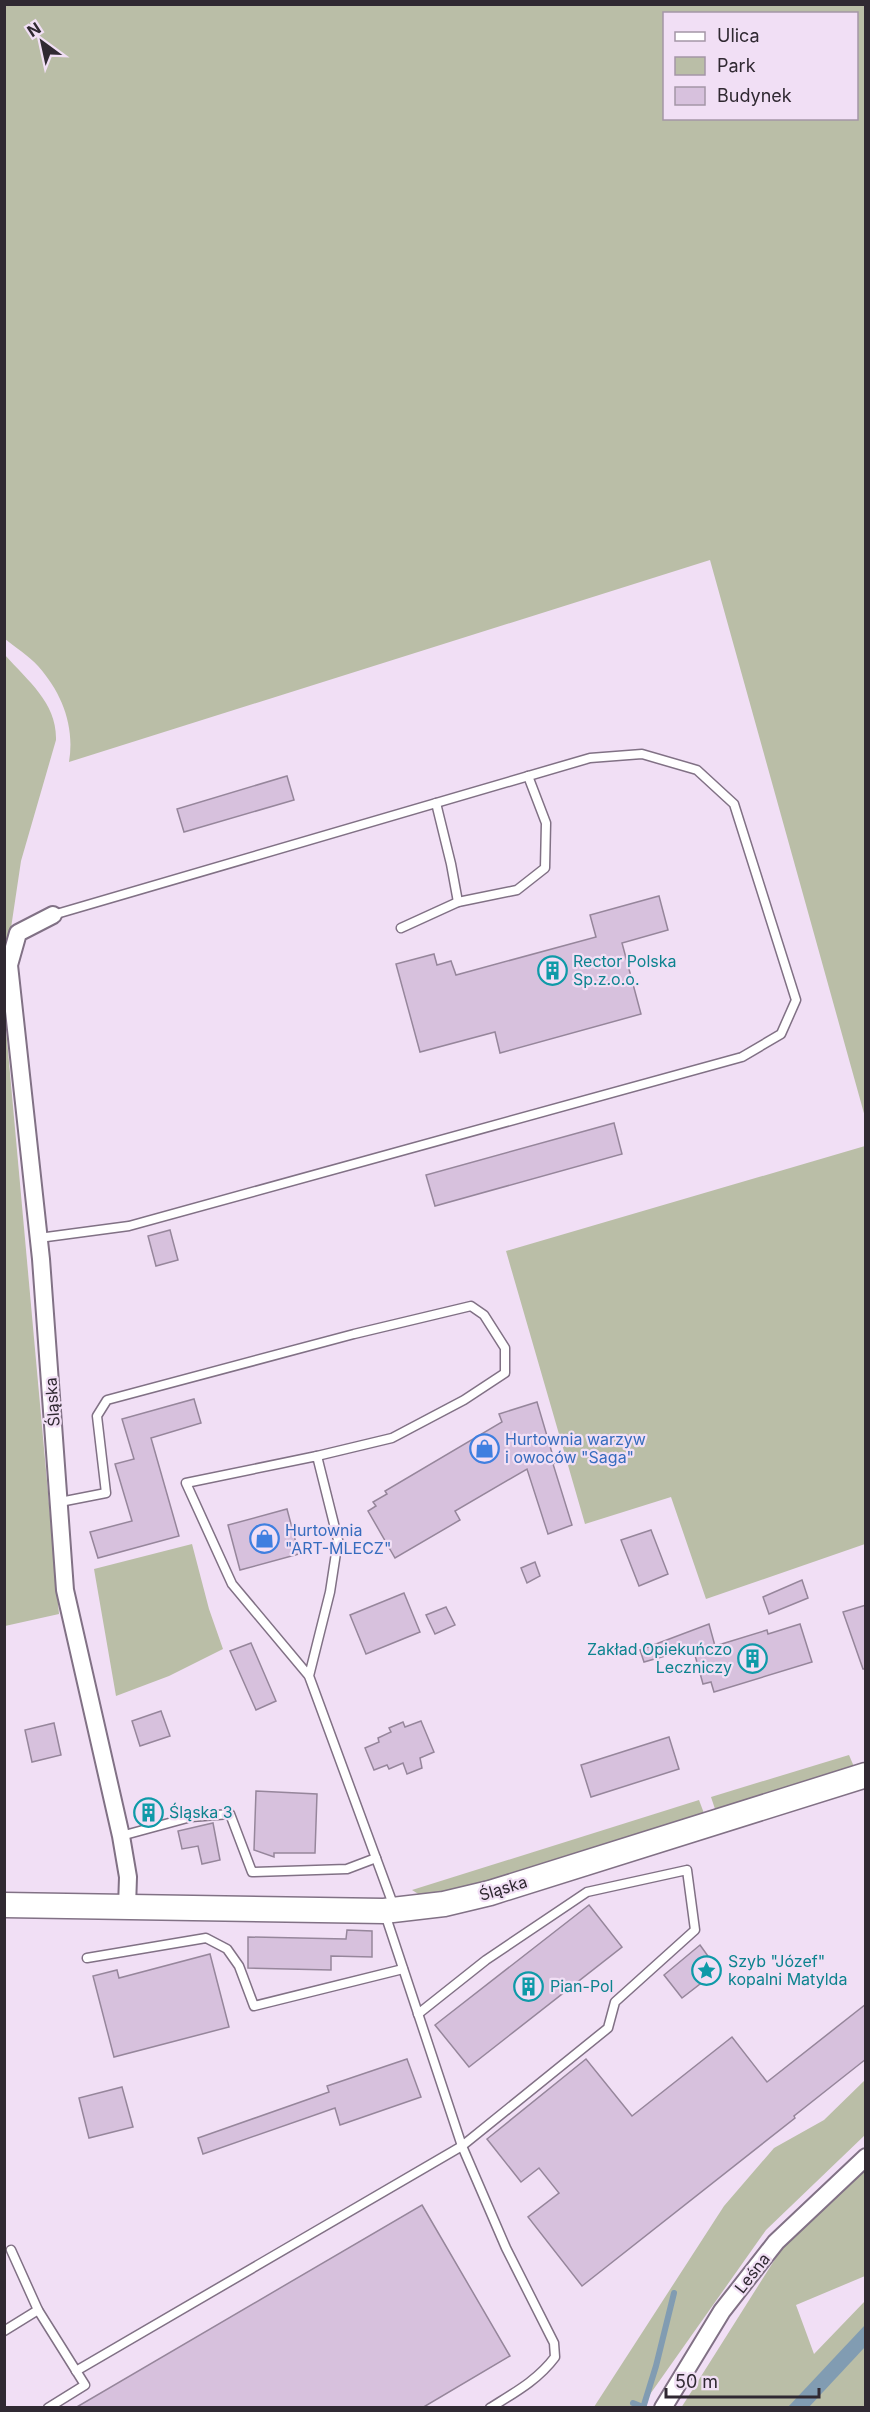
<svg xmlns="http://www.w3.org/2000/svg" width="870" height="2412" font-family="Inter,sans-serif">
	<rect width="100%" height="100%" fill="#f1dff5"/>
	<g fill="#babea7" fill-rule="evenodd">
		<path d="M4,5H865V1117L710,560L69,762C75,726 62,693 38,666C29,656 15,647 5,639ZM664,14H856V118H664Z"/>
		<path d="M5,655C28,681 57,703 56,740L21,861L11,928L5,945Z"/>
		<path d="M4,1007L59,1614L5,1626H4Z"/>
		<path d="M865,1146V1544L706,1599L671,1497L585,1524L506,1251Z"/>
		<path d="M192,1544L209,1609L223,1649L169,1676L116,1696L94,1569Z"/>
		<path d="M849,1755L855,1769L716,1812L711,1797Z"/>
		<path d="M699,1800L705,1816L467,1889L420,1895L412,1890Z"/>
		<path d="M865,2080V2135L766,2230L641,2407H594L724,2206L774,2148L824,2120Z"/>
		<path d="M865,2167V2276L796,2305L814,2354L865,2301V2407L681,2408L782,2248Z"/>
	</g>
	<path fill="#819cb2" d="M865,2325V2347L809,2407H788Z"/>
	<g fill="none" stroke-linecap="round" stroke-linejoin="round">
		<g stroke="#819cb2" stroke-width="6">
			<path d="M633,2403L643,2407"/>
			<path d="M643,2408L656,2366L674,2293"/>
		</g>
	</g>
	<g fill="#d7c1dd" stroke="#96869b" stroke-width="1.5">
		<path d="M287,776L294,800L184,832L177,809Z"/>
		<path d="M659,896L668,930L622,943L641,1014L500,1053L495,1032L420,1052L396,964L434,954L437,965L451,961L456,975L596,937L590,915Z"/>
		<path d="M614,1123L622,1154L435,1206L426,1175Z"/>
		<path d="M170,1230L178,1260L156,1266L148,1236Z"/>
		<path d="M194,1399L201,1423L151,1438L179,1536L98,1558L90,1532L132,1521L115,1464L134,1459L122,1419Z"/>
		<path d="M537,1402L555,1463L553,1464L572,1525L548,1534L527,1469L455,1511L460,1520L395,1558L368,1511L376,1506L373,1502L387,1494L385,1491L502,1422L499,1414Z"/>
		<path d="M287,1509L299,1554L240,1570L228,1525Z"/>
		<path d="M651,1530L668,1574L639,1586L621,1540Z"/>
		<path d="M535,1562L540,1576L527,1583L521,1568Z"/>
		<path d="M802,1580L808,1598L769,1614L763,1597Z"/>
		<path d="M404,1593L420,1632L366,1654L350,1615Z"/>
		<path d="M866,1605V1669H863L843,1612Z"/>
		<path d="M446,1607L455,1625L435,1634L426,1615Z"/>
		<path d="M709,1624L715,1646L767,1630L768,1634L800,1624L812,1662L714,1692L711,1682L703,1684L693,1648L644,1662L640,1650Z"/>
		<path d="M251,1643L276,1701L256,1710L230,1651Z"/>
		<path d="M161,1711L170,1736L140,1746L132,1721Z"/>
		<path d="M421,1721L434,1752L420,1758L422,1768L407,1774L403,1763L389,1769L387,1765L374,1770L365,1748L379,1742L378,1738L391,1732L389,1728L403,1722L405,1727Z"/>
		<path d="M54,1723L61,1755L32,1762L25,1730Z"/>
		<path d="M669,1737L679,1769L591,1797L581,1765Z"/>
		<path d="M256,1791L317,1794L315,1853H274V1857L254,1850Z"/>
		<path d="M213,1823L220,1860L202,1864L198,1846L182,1849L178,1831Z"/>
		<path d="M589,1905L622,1947L469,2067L435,2025Z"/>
		<path d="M347,1930L372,1931V1957L331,1956V1970L248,1968V1937L346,1939Z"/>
		<path d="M700,1945L718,1970L682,1998L664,1975Z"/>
		<path d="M210,1954L229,2027L114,2057L93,1976L117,1970L119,1978Z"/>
		<path d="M866,2004V2059L794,2116L795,2118L582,2286L528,2217L559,2193L539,2168L521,2182L487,2139L586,2059L632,2116L732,2037L767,2082Z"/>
		<path d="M407,2059L421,2097L340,2125L335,2108L203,2154L198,2138L329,2092L327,2086Z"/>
		<path d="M122,2087L133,2127L89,2138L79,2098Z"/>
		<path d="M422,2205L510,2356L422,2408H75Z"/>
	</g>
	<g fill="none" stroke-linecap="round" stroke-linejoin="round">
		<defs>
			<g id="lane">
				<path d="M436,803L451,864L458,902"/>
				<path d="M401,928L458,902L517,890L545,868L546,823L528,776"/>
				<path d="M39,1238L129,1226L742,1057L781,1034L796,1000L734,804L697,770L642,754L590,758L53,915"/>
				<path d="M60,1502L106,1493L97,1416L107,1400L354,1334L471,1306L484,1315L505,1348V1373L464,1400L392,1438L317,1456"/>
				<path d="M309,1676L330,1592L338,1540L317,1456L186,1483L232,1584L309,1676L394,1907"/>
				<path d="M121,1836L191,1817L230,1814L252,1872L347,1869L376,1858"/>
				<path d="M385,1914L462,2146L506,2248L554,2343L555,2357C538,2380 514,2393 490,2408"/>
				<path d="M87,1958L206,1938L227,1949L239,1966L254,2006L403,1969"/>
				<path d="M11,2250L38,2310L85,2385L48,2408"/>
				<path d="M4,2331L38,2310"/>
				<path d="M76,2371L462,2146L608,2028L615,2002L695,1930L687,1870L587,1892L486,1960L418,2014"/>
			</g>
			<g id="street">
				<path d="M53,915L18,933L9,965L41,1259L65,1590L121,1836L128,1877L127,1907"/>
				<path d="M663,2408L722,2311L776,2242L866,2157"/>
			</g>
			<path id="secondary" d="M4,1905L384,1911L444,1904L490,1893L866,1775"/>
		</defs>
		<use href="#lane" stroke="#817185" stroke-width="11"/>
		<use href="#street" stroke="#817185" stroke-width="20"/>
		<use href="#secondary" stroke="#817185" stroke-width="27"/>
		<use href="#lane" stroke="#fff" stroke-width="8"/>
		<use href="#street" stroke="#fff" stroke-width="16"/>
		<use href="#secondary" stroke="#fff" stroke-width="24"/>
	</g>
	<defs>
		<symbol id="building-ring" viewBox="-11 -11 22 22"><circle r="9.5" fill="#f1dff5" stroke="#0f9aa8" stroke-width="1.5"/><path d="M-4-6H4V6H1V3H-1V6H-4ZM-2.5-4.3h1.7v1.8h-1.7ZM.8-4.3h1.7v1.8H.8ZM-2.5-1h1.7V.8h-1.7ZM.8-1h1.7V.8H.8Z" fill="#0f9aa8"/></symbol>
		<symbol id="shop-ring" viewBox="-11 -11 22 22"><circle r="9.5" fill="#f1dff5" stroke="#3f7fe0" stroke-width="1.5"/><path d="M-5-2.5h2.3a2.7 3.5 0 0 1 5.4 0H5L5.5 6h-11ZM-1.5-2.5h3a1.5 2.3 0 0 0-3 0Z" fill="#3f7fe0"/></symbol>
		<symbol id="sight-ring" viewBox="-11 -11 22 22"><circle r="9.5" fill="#f1dff5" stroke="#0f9aa8" stroke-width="1.5"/><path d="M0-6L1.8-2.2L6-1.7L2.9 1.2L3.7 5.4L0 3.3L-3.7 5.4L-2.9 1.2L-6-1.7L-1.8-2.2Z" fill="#0f9aa8"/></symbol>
	</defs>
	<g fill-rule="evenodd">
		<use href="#building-ring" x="536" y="954" width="33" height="33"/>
		<use href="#shop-ring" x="468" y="1432" width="33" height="33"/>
		<use href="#shop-ring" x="248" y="1522" width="33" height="33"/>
		<use href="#building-ring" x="736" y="1642" width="33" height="33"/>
		<use href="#building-ring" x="132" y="1796" width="33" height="33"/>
		<use href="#sight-ring" x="690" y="1954" width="33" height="33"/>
		<use href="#building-ring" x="512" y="1970" width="33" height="33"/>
	</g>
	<g text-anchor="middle" stroke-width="4.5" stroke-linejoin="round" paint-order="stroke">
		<g font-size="16" fill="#0d838f" stroke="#f1dff5" text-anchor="start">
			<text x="573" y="967">Rector Polska<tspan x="573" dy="18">Sp.z.o.o.</tspan></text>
			<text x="732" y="1655" text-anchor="end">Zakład Opiekuńczo<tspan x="732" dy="18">Leczniczy</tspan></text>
			<text x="169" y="1818">Śląska 3</text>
			<text x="728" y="1967">Szyb "Józef"<tspan x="728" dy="18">kopalni Matylda</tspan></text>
			<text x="550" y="1992">Pian-Pol</text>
		</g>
		<g font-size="16" fill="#302932" stroke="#f1dff5">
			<text transform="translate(52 1402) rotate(-94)" y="6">Śląska</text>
			<text transform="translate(503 1888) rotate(-17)" y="6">Śląska</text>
			<text transform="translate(752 2273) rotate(-52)" y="6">Leśna</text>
		</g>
		<g font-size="16" fill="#366cbe" stroke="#f1dff5" text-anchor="start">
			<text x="505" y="1445">Hurtownia warzyw<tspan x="505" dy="18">i owoców "Saga"</tspan></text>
			<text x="285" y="1536">Hurtownia<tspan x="285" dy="18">"ART-MLECZ"</tspan></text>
		</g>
	</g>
	<rect width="870" height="2412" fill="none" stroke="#302932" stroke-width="12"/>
	<rect x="663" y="12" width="195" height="108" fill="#f1dff5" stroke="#a496a7" stroke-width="1.5"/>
	<rect x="675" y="32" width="30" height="9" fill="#ffffff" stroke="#a496a7" stroke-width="1.5"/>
	<text x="717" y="42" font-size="18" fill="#302932">Ulica</text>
	<rect x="675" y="57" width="30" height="18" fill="#babea7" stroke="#a496a7" stroke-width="1.5"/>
	<text x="717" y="72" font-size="18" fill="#302932">Park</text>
	<rect x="675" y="87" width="30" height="18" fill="#d7c1dd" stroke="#a496a7" stroke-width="1.5"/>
	<text x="717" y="102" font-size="18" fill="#302932">Budynek</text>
	<g transform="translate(42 42) rotate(327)" stroke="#f1dff5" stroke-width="4.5" paint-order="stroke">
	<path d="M0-4.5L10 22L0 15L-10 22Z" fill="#302932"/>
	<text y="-9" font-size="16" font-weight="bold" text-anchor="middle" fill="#302932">N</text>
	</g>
	<path d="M666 2388v9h153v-9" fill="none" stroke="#302932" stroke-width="3"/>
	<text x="675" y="2388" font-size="18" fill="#302932" stroke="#f1dff5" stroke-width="4.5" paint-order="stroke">50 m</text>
</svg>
